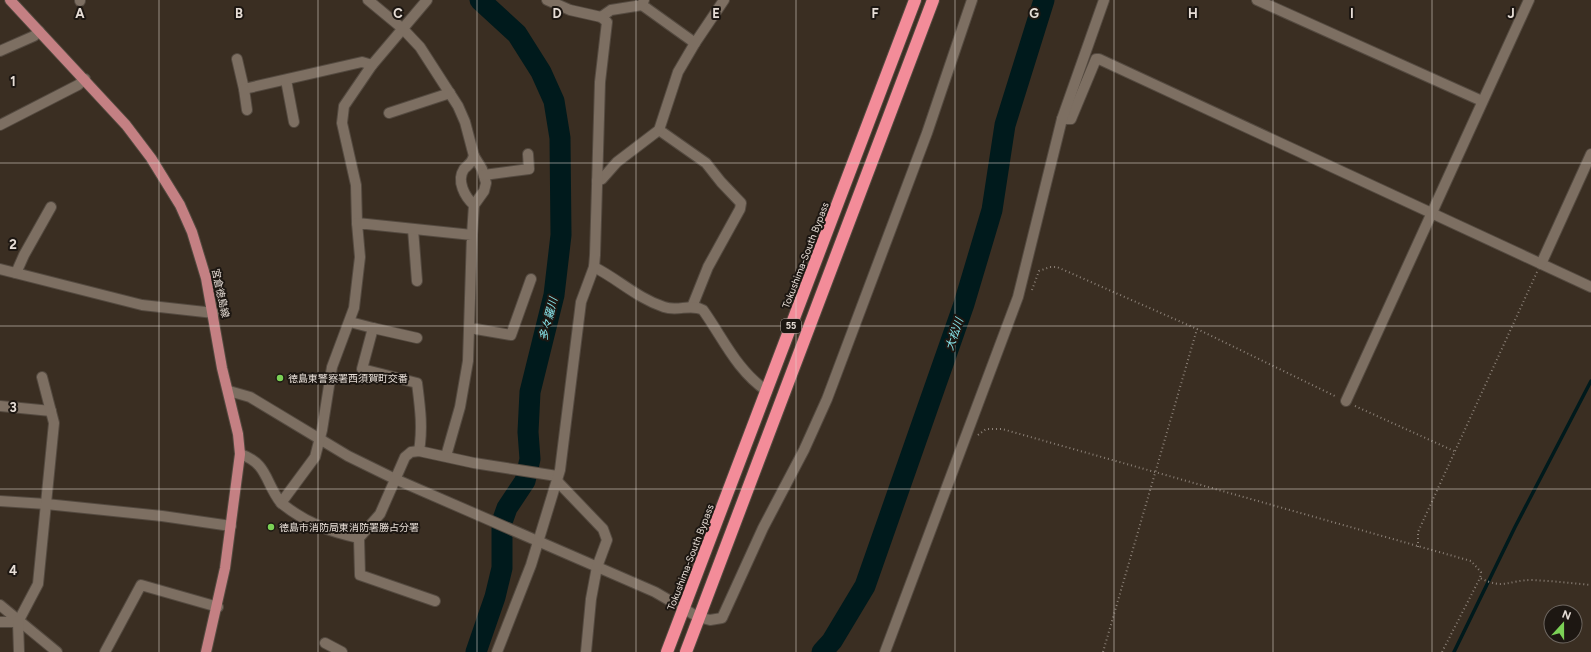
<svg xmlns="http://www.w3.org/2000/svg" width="1591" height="652" font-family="Figtree,'Noto Sans JP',sans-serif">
	<rect width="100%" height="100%" fill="#3a2e22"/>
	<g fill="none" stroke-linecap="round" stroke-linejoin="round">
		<path stroke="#001a1c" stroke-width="3.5" d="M1454,652L1515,527L1591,381"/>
		<g stroke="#001a1c" stroke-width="21">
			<path d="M476,652L495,597L502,568V522L507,508L525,481L530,459L528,432L530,392L554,295L561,235L560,138L554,101L541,72L517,34L480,0"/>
			<path d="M822,652L832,641L865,586L964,304L992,210L1005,125L1044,0"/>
		</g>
		<defs>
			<g id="minor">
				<path d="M80,0V1"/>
				<path d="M368,0L403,29L420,47L458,106L465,122L474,156L482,169L486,183L484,191L474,205"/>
				<path d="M1257,0L1482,101"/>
				<path d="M642,5L695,43"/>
				<path d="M601,17L611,10L642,5L644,0"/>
				<path d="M0,51L34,36L39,31"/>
				<path d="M237,59L244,89L362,62L372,65"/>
				<path d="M286,80L294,122"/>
				<path d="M244,89L247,110"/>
				<path d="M389,113L450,93"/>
				<path d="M1062,119H1071L1096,59H1099L1591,287"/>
				<path d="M0,125L78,85L85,79"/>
				<path d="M659,130L706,163L721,182L741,203L740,209L708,267L692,307"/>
				<path d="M484,175L529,169L528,154"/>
				<path d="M597,181L602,179L617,162L659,130L678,72L695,43L724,0"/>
				<path d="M357,223L356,185L342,123L344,106L372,65L427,0"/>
				<path d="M413,229L417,281"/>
				<path d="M472,235L474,205C465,197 456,181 464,169C468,165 472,163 474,156"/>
				<path d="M1541,264L1591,154"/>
				<path d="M594,267C618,279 637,298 664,307C678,312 691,303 703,310C723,338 737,371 767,391"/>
				<path d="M0,269L142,305L214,313"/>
				<path d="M16,273L24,255L51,207"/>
				<path d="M350,322L373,328L362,369L417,383C420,407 423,427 419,451"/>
				<path d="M373,328L417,338"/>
				<path d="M470,328L511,335L531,279"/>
				<path d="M229,391L250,397L348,456L395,479L655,592L698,617L710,620L722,618L763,528L804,450L827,399L927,133L972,0"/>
				<path d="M1346,401L1529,0"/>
				<path d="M0,406L51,411"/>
				<path d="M240,454C268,463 265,483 281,503L315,457L322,430L332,367L354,308L360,257L357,223L472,235L468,361L460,407L446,456"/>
				<path d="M557,481L603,529L607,540L597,567L591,599L586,652"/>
				<path d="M0,501L46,504L162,516L231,526"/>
				<path d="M281,503C306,523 328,531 359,538L380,514L405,457L411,452L419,451L474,463L557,476"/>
				<path d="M359,538L360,575L435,601"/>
				<path d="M0,605L57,652"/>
				<path d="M0,622H18"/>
				<path d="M325,643L342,652"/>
				<path d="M19,652L18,622L38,584L54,423L42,377"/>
				<path d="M105,652L141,585L218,607"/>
				<path d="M497,652L531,565L560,470L581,302L594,267L595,255L600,82L607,22L601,17L570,10L547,0"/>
				<path d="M885,652L1018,297L1062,119L1104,0"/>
			</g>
			<path id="major" d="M10,0L126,125L151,158L180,205L192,232L206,278L222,368L238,434L240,454L225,568L206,652"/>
			<g id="highway">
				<path d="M667,652L915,0"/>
				<path d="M686,652L933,0"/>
			</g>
		</defs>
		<use href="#minor" stroke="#544a40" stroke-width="12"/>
		<use href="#major" stroke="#544a40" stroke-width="12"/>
		<use href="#highway" stroke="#544a40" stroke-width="14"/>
		<g stroke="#8b8077" stroke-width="2" stroke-dasharray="1 3" stroke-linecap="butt">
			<path d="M1032,290L1039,271L1050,267H1057L1197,329L1337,397"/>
			<path d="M1355,406L1454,451"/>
			<path d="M978,435L986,429H1002L1471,561L1481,572L1480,578"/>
			<path d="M1418,547V532L1537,272"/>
			<path d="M1103,652L1197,329"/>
			<path d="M1442,652L1480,578C1504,590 1509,580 1532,580C1552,581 1571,583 1591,585"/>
		</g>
		<use href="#minor" stroke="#7d6f62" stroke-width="10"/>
		<use href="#major" stroke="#c48083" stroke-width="10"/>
		<use href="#highway" stroke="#f38c99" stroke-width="12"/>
	</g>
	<path fill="none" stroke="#e7ded7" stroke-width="1" stroke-opacity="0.55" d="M159,0V652M318,0V652M477,0V652M636,0V652M796,0V652M955,0V652M1114,0V652M1273,0V652M1432,0V652M0,163H1591M0,326H1591M0,489H1591"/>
	<g fill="#7bd156" stroke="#1d1712" stroke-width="1.5">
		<circle cx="280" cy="378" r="4"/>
		<circle cx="271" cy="527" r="4"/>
	</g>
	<g text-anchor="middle" stroke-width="4" stroke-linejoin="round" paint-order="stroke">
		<rect fill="#1d1712" stroke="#aaa29c" stroke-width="1" x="781" y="319" width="20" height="14" rx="3"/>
		<g font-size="9" font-weight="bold" fill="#e7ded7">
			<text x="791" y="329">55</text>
		</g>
		<g font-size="10" fill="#e7ded7" stroke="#1d1712">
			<text transform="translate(805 255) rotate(-69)" y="4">Tokushima-South Bypass</text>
			<text transform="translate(221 293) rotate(78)" y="4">宮倉徳島線</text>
			<text transform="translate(690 557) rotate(-69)" y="4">Tokushima-South Bypass</text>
		</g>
		<g font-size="10" fill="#e7ded7" stroke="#1d1712" text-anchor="start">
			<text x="288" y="382">徳島東警察署西須賀町交番</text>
			<text x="279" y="531">徳島市消防局東消防署勝占分署</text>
		</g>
		<g font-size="11" font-style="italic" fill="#88e6ed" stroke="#1d1712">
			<text transform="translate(548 319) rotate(-76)" y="4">多々羅川</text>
			<text transform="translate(954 334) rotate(-71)" y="4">大松川</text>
		</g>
	</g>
	<g font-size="13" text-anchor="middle" font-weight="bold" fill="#e7ded7" stroke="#1d1712" stroke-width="4" stroke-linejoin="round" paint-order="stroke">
		<text x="80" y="18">A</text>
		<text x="239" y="18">B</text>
		<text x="398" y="18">C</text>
		<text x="557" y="18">D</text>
		<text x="716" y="18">E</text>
		<text x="875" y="18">F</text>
		<text x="1034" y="18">G</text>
		<text x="1193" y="18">H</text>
		<text x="1352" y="18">I</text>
		<text x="1511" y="18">J</text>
		<text x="13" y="86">1</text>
		<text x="13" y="249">2</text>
		<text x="13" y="412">3</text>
		<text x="13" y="575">4</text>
	</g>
	<g transform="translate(1563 624) rotate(21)"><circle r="19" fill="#1d1712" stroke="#6e6761"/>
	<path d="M0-3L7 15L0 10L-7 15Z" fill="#7bd156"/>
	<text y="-6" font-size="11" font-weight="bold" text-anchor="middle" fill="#e7ded7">N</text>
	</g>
</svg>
